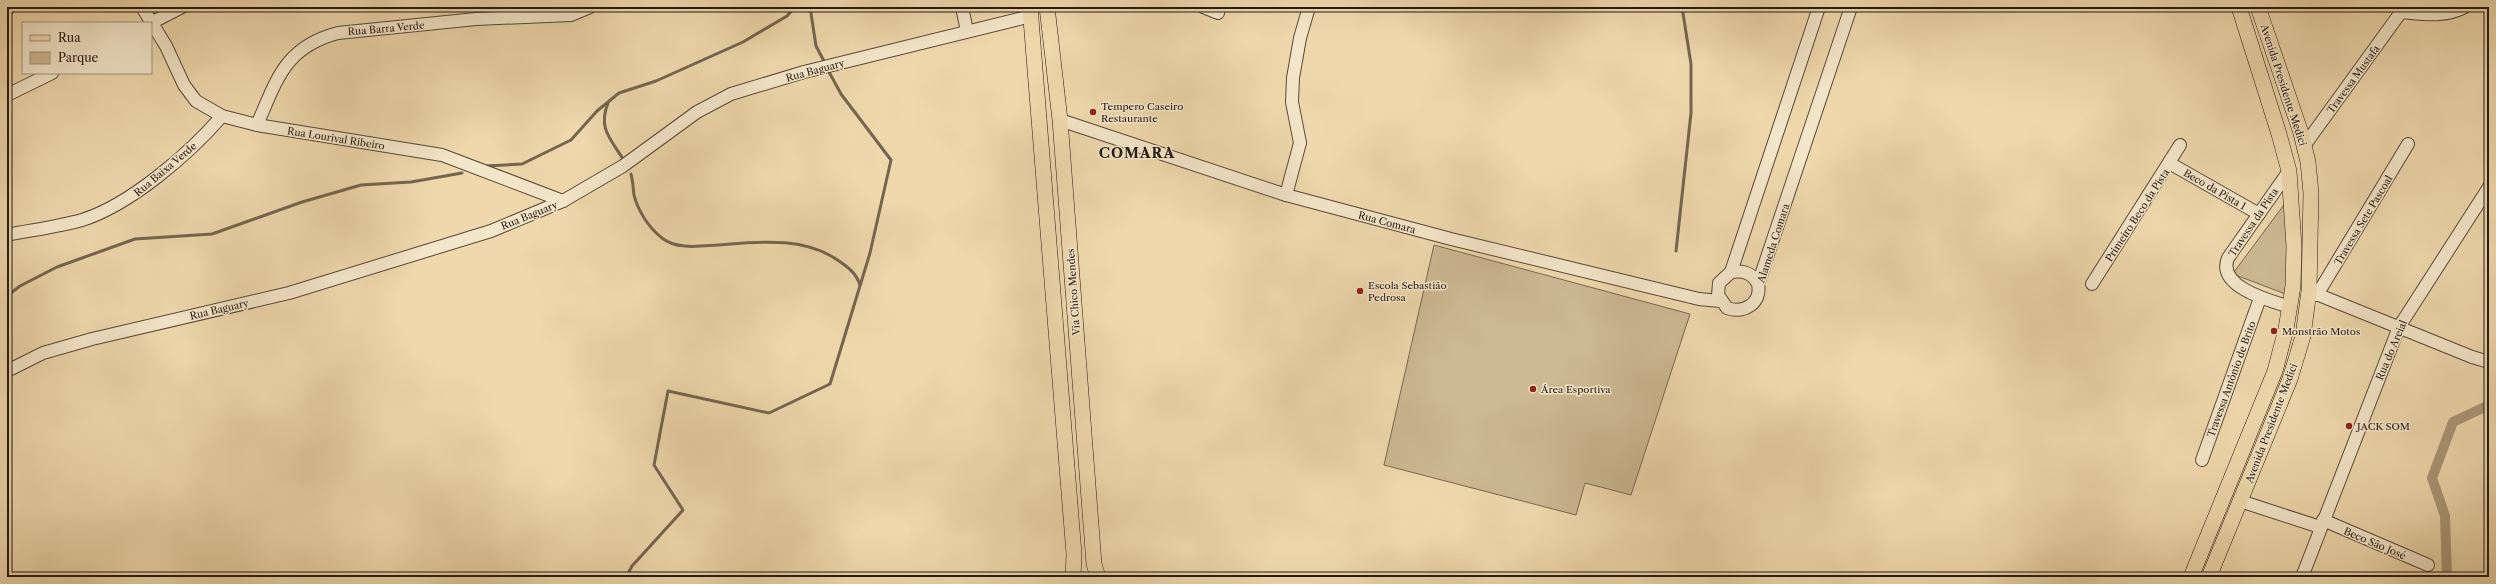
<svg xmlns="http://www.w3.org/2000/svg" width="2496" height="584" font-family="'Libre Caslon Text',serif">
	<rect width="100%" height="100%" fill="#eed8ac"/>
	<filter id="stains"><feTurbulence type="fractalNoise" baseFrequency=".005" numOctaves="4"/><feColorMatrix values="0 0 0 0 .2 0 0 0 0 .09 0 0 0 0 .02 0 0 0 .5 -.17"/></filter>
	<radialGradient id="worn" r=".72"><stop offset=".6" stop-color="#630" stop-opacity="0"/><stop offset="1" stop-color="#630" stop-opacity=".3"/></radialGradient>
	<g fill="#ccb892" stroke="#786853">
		<path d="M2286,202L2288,295L2238,276L2234,272Z"/>
		<path d="M1434,245L1690,314L1631,495L1585,483L1576,515L1384,465Z"/>
	</g>
	<g fill="none" stroke-linecap="round" stroke-linejoin="round">
		<g stroke="#756550" stroke-width="3">
			<path d="M810,7L816,46L825,63"/>
			<path d="M608,103C598,128 610,138 623,159"/>
			<path d="M485,166L522,164L571,140L597,111L619,93L656,81L743,42L787,16L795,7"/>
			<path d="M631,174C633,181 633,188 634,195C638,211 649,228 662,238C677,250 700,246 718,245C758,242 804,236 839,261C849,268 856,273 860,285"/>
			<path d="M1676,251L1691,113V64L1682,7"/>
			<path d="M7,296L20,286L57,267L135,239L212,234L302,202L361,185L411,182L462,173"/>
			<path d="M626,577L632,566L683,510L654,465L668,391L769,413L830,384L870,253L891,160L841,94L828,70"/>
		</g>
		<path stroke="#aa9778" stroke-width="10" d="M2447,577L2445,516L2432,478L2453,422L2489,405"/>
		<defs>
			<g id="minor">
				<path d="M142,7L166,46L184,85L196,101L222,116L257,125L442,155L563,201"/>
				<path d="M962,7L967,31"/>
				<path d="M1203,7L1218,13"/>
				<path d="M7,9L10,7"/>
				<path d="M151,23L182,7"/>
				<path d="M7,95L52,73"/>
				<path d="M1060,120L1286,195L1451,239L1699,299L1720,301"/>
				<path d="M257,125C277,79 285,47 338,33L476,19L571,15L590,7"/>
				<path d="M2304,146L2401,12C2423,14 2444,18 2465,7"/>
				<path d="M2171,164L2259,214"/>
				<path d="M2289,171L2228,258C2216,287 2271,301 2290,307"/>
				<path d="M1286,195L1300,143L1292,102L1293,78L1300,38L1309,7"/>
				<path d="M7,235C32,230 57,227 82,220C130,205 189,154 222,116"/>
				<path d="M1731,272L1819,7"/>
				<path d="M1758,284C1752,273 1744,270 1731,272L1719,283L1718,295L1727,308C1744,314 1762,303 1758,284L1851,7"/>
				<path d="M2092,284L2180,145"/>
				<path d="M2309,291L2472,357L2489,362"/>
				<path d="M2317,295L2408,144"/>
				<path d="M7,371L43,353L92,339L289,293L491,231L563,201L623,166L697,112L731,94L804,72L1031,16"/>
				<path d="M2202,460L2260,298"/>
				<path d="M2240,501L2320,527"/>
				<path d="M2323,520L2428,565"/>
				<path d="M2302,577L2399,327L2489,187"/>
			</g>
			<g id="major">
				<path d="M1030,7L1074,554L1073,577"/>
				<path d="M1047,7L1060,120L1094,564L1098,577"/>
				<path d="M2191,577L2275,371L2286,329L2293,286L2294,246L2289,171L2279,134L2239,7"/>
				<path d="M2209,577L2290,379L2303,336L2309,291L2311,193L2308,162L2301,133L2258,7"/>
			</g>
		</defs>
		<use href="#minor" stroke="#57493a" stroke-width="14"/>
		<use href="#major" stroke="#251914" stroke-width="16"/>
		<use href="#minor" stroke="#f4e6c9" stroke-width="12"/>
		<use href="#major" stroke="#eed8ac" stroke-width="15"/>
	</g>
	<g fill="#8f2418" stroke="#f4e6c9" stroke-width="1.5">
		<circle cx="1093" cy="112" r="4"/>
		<circle cx="1360" cy="291" r="4"/>
		<circle cx="2274" cy="331" r="4"/>
		<circle cx="1533" cy="389" r="4"/>
		<circle cx="2349" cy="426" r="4"/>
	</g>
	<g text-anchor="middle" stroke-width="3" stroke-linejoin="round" paint-order="stroke">
		<g font-size="10" fill="#251914" stroke="#f4e6c9">
			<text transform="translate(386 28) rotate(-5)" y="4">Rua Barra Verde</text>
			<text transform="translate(815 70) rotate(-15)" y="4">Rua Baguary</text>
			<text transform="translate(2353 79) rotate(-54)" y="4">Travessa Mustafa</text>
			<text transform="translate(2284 85) rotate(72)" y="4">Avenida Presidente Medici</text>
			<text transform="translate(336 138) rotate(9)" y="4">Rua Lourival Ribeiro</text>
			<text transform="translate(165 169) rotate(-40)" y="4">Rua Baixa Verde</text>
			<text transform="translate(2215 189) rotate(30)" y="4">Beco da Pista 1</text>
			<text transform="translate(529 215) rotate(-22)" y="4">Rua Baguary</text>
			<text transform="translate(2137 215) rotate(-57)" y="4">Primeiro Beco da Pista</text>
			<text transform="translate(2363 220) rotate(-59)" y="4">Travessa Sete Pascoal</text>
			<text transform="translate(1387 222) rotate(15)" y="4">Rua Comara</text>
			<text transform="translate(2253 222) rotate(-56)" y="4">Travessa da Pista</text>
			<text transform="translate(1773 243) rotate(-72)" y="4">Alameda Comara</text>
			<text transform="translate(1073 292) rotate(-94)" y="4">Via Chico Mendes</text>
			<text transform="translate(219 309) rotate(-13)" y="4">Rua Baguary</text>
			<text transform="translate(2391 350) rotate(-67)" y="4">Rua do Areial</text>
			<text transform="translate(2231 379) rotate(-70)" y="4">Travessa Antônio de Brito</text>
			<text transform="translate(2271 423) rotate(-69)" y="4">Avenida Presidente Medici</text>
			<text transform="translate(2375 543) rotate(23)" y="4">Beco São José</text>
		</g>
		<g font-size="10" fill="#251914" stroke="#f4e6c9" text-anchor="start">
			<text x="1101" y="110">Tempero Caseiro<tspan x="1101" dy="12">Restaurante</tspan></text>
			<text x="1368" y="289">Escola Sebastião<tspan x="1368" dy="12">Pedrosa</tspan></text>
			<text x="2282" y="335">Monstrão Motos</text>
			<text x="1541" y="393">Área Esportiva</text>
			<text x="2357" y="430">JACK SOM</text>
		</g>
		<g font-size="14" font-weight="bold" letter-spacing="1" fill="#251914" stroke="#f4e6c9">
			<text x="1137" y="158">COMARA</text>
		</g>
	</g>
	<rect width="2496" height="584" fill="none" stroke="#eed8ac" stroke-width="24"/>
	<rect x="8" y="8" width="2480" height="568" fill="none" stroke="#251914" stroke-width="2"/>
	<rect x="12" y="12" width="2472" height="560" fill="none" stroke="#251914"/>
	<rect x="22" y="22" width="130" height="52" fill="#f4e6c9" stroke="#a19481"/>
	<rect x="30" y="35" width="20" height="6" fill="#eed8ac" stroke="#a19481"/>
	<text x="58" y="42" font-size="12" fill="#251914">Rua</text>
	<rect x="30" y="52" width="20" height="12" fill="#ccb892" stroke="#a19481"/>
	<text x="58" y="62" font-size="12" fill="#251914">Parque</text>
	<rect width="100%" height="100%" filter="url(#stains)"/>
	<rect width="100%" height="100%" fill="url(#worn)"/>
</svg>
